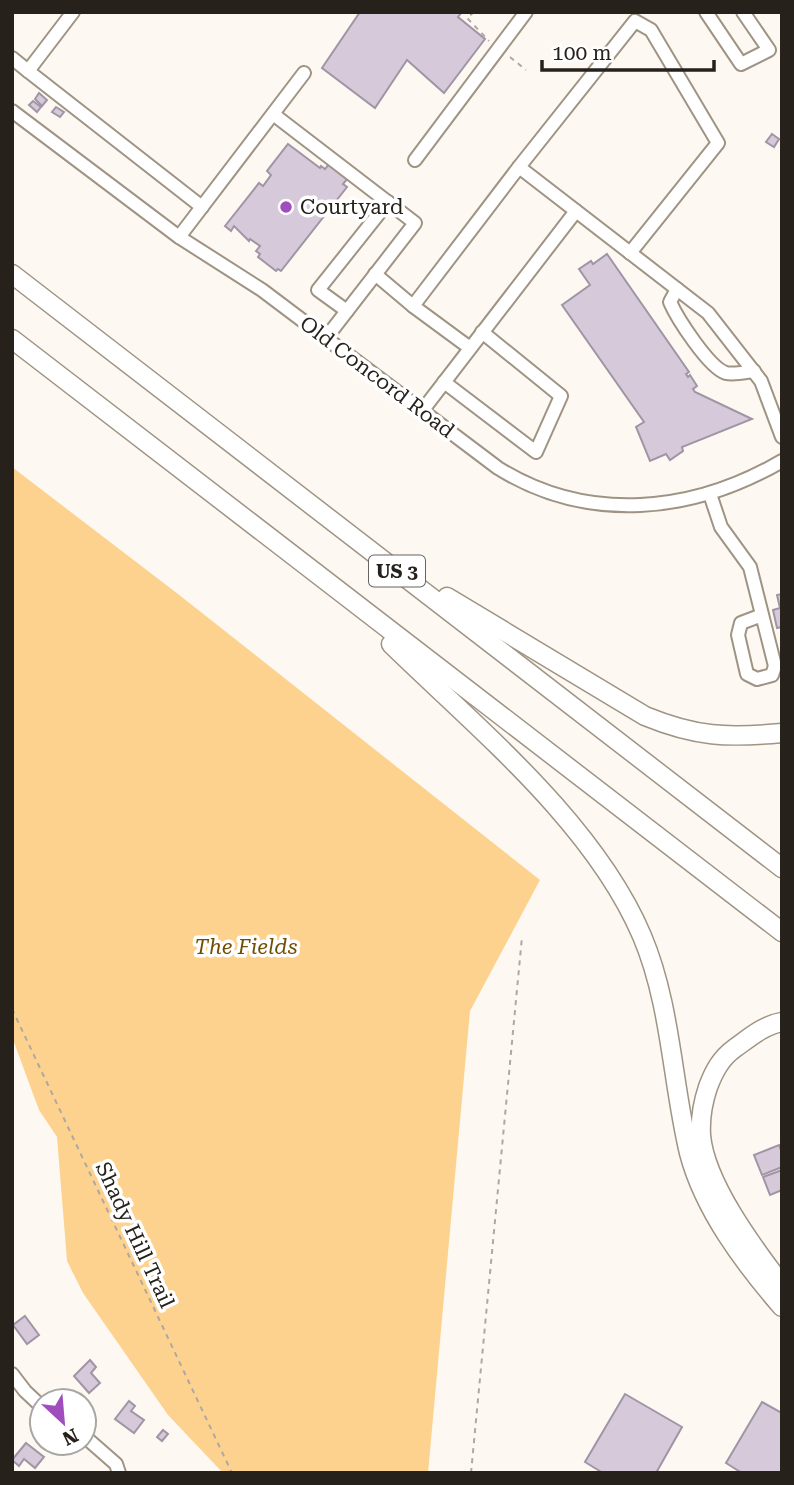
<svg xmlns="http://www.w3.org/2000/svg" width="794" height="1485" font-family="'Roboto Serif',serif">
	<rect width="100%" height="100%" fill="#fdf9f2"/>
	<path fill="#fdd28e" d="M12,467L178,594L540,880L470,1011L428,1473H223L168,1415L83,1293L67,1261L57,1137L39,1110L12,1037Z"/>
	<g fill="#d5c9da" stroke="#a095a5" stroke-width="2">
		<path d="M360,12H462L458,17L485,39L444,93L407,60L375,108L322,68Z"/>
		<path d="M39,93L47,100L42,106L35,99Z"/>
		<path d="M33,101L41,107L37,112L29,105Z"/>
		<path d="M56,107L64,112L60,117L52,112Z"/>
		<path d="M772,134L779,139L774,147L766,142Z"/>
		<path d="M288,144L320,168L321,166L325,169L329,164L348,178L343,184L347,187L281,271L278,269L276,271L258,257L260,254L256,251L260,246L250,239L249,241L234,226L231,231L225,226L259,183L263,186L271,175L267,171Z"/>
		<path d="M607,254L689,372L686,374L688,377L690,375L697,386L693,389L695,392L752,419L682,447L683,451L670,460L666,454L650,461L636,427L644,422L562,305L590,285L579,269L591,261L593,264Z"/>
		<path d="M782,594V627L777,628L773,610L780,608L777,595Z"/>
		<path d="M779,1145L782,1153V1167L762,1175L754,1155Z"/>
		<path d="M782,1170V1190L770,1195L763,1177Z"/>
		<path d="M25,1316L39,1335L27,1344L13,1325Z"/>
		<path d="M90,1360L96,1367L91,1373L100,1383L89,1393L74,1376Z"/>
		<path d="M625,1394L682,1427L656,1473H603L585,1462Z"/>
		<path d="M129,1401L135,1406L131,1411L144,1420L134,1433L115,1419Z"/>
		<path d="M762,1402L782,1413V1473H742L726,1463Z"/>
		<path d="M163,1430L168,1434L162,1441L157,1437Z"/>
		<path d="M26,1443L44,1457L35,1468L24,1459L19,1466L12,1460Z"/>
	</g>
	<g fill="none" stroke-linecap="round" stroke-linejoin="round">
		<defs>
			<g id="minor">
				<path d="M706,12L741,64L769,50L743,12"/>
				<path d="M12,58L28,71L73,12"/>
				<path d="M28,71L202,207"/>
				<path d="M12,111L179,237L262,290L498,468C588,524 693,513 782,461"/>
				<path d="M273,114L415,223L326,338"/>
				<path d="M415,160L526,12"/>
				<path d="M519,167L708,313L761,381L782,437"/>
				<path d="M179,237L304,73"/>
				<path d="M375,274L413,306"/>
				<path d="M677,289L670,302C677,318 709,368 726,373C734,375 746,372 754,371"/>
				<path d="M347,311L318,290L388,202"/>
				<path d="M470,348L413,306L519,167L635,21L651,30L718,143L630,253"/>
				<path d="M444,382L536,452L561,396L482,332"/>
				<path d="M422,411L576,211"/>
				<path d="M710,494L721,527L750,567L775,666L772,675L757,679L747,674L738,635L741,623L762,615"/>
				<path d="M12,1374L25,1391L42,1407"/>
				<path d="M84,1436L116,1464L119,1473"/>
			</g>
			<g id="highway">
				<path d="M12,274L782,868"/>
				<path d="M12,339L782,932"/>
				<path d="M447,597L645,716C696,737 727,738 782,733"/>
				<path d="M391,644C477,728 594,823 642,936C671,1004 672,1082 689,1153C704,1210 744,1263 782,1307"/>
				<path d="M782,1022C764,1025 749,1038 735,1048C721,1058 714,1071 708,1087C703,1102 700,1119 701,1135C705,1183 753,1247 782,1285"/>
			</g>
		</defs>
		<use href="#minor" stroke="#9f9484" stroke-width="16"/>
		<use href="#highway" stroke="#9f9484" stroke-width="21"/>
		<g stroke="#ada9a2" stroke-width="2" stroke-dasharray="5 5" stroke-linecap="butt">
			<path d="M474,12L467,18L489,41"/>
			<path d="M510,57L526,70"/>
			<path d="M12,1009L232,1473"/>
			<path d="M471,1473L522,937"/>
		</g>
		<use href="#minor" stroke="#fff" stroke-width="12"/>
		<use href="#highway" stroke="#fff" stroke-width="18"/>
	</g>
	<circle fill="#a04ebe" stroke="#fff" stroke-width="2.5" cx="286" cy="207" r="7"/>
	<g text-anchor="middle" stroke-width="7" stroke-linejoin="round" paint-order="stroke">
		<rect fill="#fff" stroke="#67645f" stroke-width="2" x="369" y="555.5" width="56" height="31" rx="5"/>
		<g font-size="19" font-weight="bold" fill="#26221b">
			<text x="397" y="578">US 3</text>
		</g>
		<g font-size="21" fill="#26221b" stroke="#fff" text-anchor="start">
			<text x="300" y="214">Courtyard</text>
		</g>
		<g font-size="21" fill="#26221b" stroke="#fff">
			<text transform="translate(377 377) rotate(37)" y="7">Old Concord Road</text>
			<text transform="translate(135 1235) rotate(65)" y="7">Shady Hill Trail</text>
		</g>
		<g font-size="21" font-style="italic" fill="#724e02" stroke="#fff">
			<text x="246" y="954">The Fields</text>
		</g>
	</g>
	<rect width="794" height="1485" fill="none" stroke="#26221b" stroke-width="28"/>
	<g transform="translate(63 1422) rotate(154)"><circle r="33" fill="#ffffff" stroke="#a8a7a4" stroke-width="2"/>
	<path d="M0-5L12 26L0 18L-12 26Z" fill="#a04ebe"/>
	<text y="-10" font-size="19" font-weight="bold" text-anchor="middle" fill="#26221b">N</text>
	</g>
	<path d="M542 60v10h172v-10" fill="none" stroke="#26221b" stroke-width="3.5"/>
	<text x="552" y="60" font-size="21" fill="#26221b" stroke="#ffffff" stroke-width="5" paint-order="stroke">100 m</text>
</svg>
